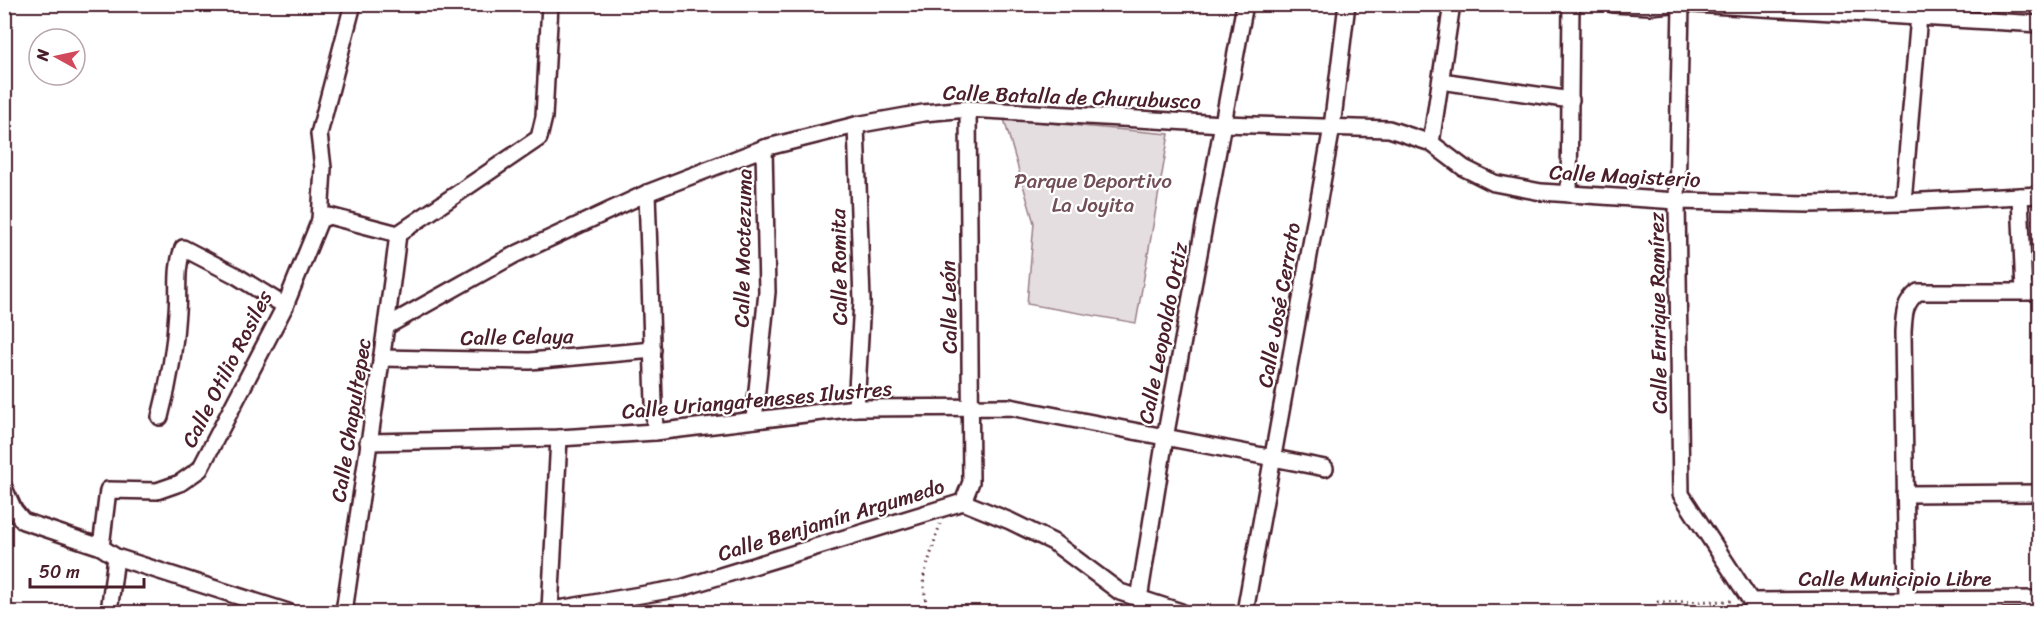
<svg xmlns="http://www.w3.org/2000/svg" width="2044" height="617" font-family="Sriracha,sans-serif">
	<rect width="100%" height="100%" fill="#fff"/>
	<filter id="ink" filterUnits="userSpaceOnUse"><feTurbulence type="fractalNoise" baseFrequency=".0167" numOctaves="2"/><feDisplacementMap in="SourceGraphic" scale="12" xChannelSelector="R" yChannelSelector="G"/><feConvolveMatrix kernelMatrix="1 2 1 2 8 2 1 2 1" color-interpolation-filters="sRGB"/></filter>
	<g filter="url(#ink)">
		<path fill="#e5dee0" stroke="#987e86" stroke-width="1.5" d="M1004,119L1169,134L1136,323L1027,304L1034,223Z"/>
		<g fill="none" stroke-linecap="round" stroke-linejoin="round">
			<defs>
				<g id="minor">
					<path d="M1613,4L1650,6L1672,4"/>
					<path d="M1681,4L1677,201L1681,494L1751,601"/>
					<path d="M1693,4L2040,24"/>
					<path d="M1441,81L1571,100"/>
					<path d="M1431,143L1452,4"/>
					<path d="M647,193L655,432"/>
					<path d="M1569,194L1571,4"/>
					<path d="M2020,196L2024,292"/>
					<path d="M1903,202L1920,4"/>
					<path d="M320,220L323,168L319,134L353,4"/>
					<path d="M398,234L539,138L544,117L550,4"/>
					<path d="M387,326L514,255L647,193L764,148L856,125L923,113L968,109L1223,124L1389,129L1431,143L1464,168L1494,183L1541,192L1677,201L1809,204L1903,202L2040,195"/>
					<path d="M381,358L530,361L653,350"/>
					<path d="M856,408L862,301L856,125"/>
					<path d="M160,417C169,383 175,348 177,312C179,290 175,269 183,248L235,275L285,306"/>
					<path d="M754,420L767,292L764,148"/>
					<path d="M368,442L559,438L655,432L856,408L1010,407L1325,468"/>
					<path d="M4,488L14,510L23,521L101,547L116,557L288,612"/>
					<path d="M1905,494L2040,493"/>
					<path d="M963,502L971,482L968,109"/>
					<path d="M101,547L108,490L157,491L180,483L200,469L285,306L320,220L329,216L398,234"/>
					<path d="M1139,599L1165,438L1245,4"/>
					<path d="M1907,600L1903,332C1904,315 1904,303 1918,292H2040"/>
					<path d="M1751,601L2040,599"/>
					<path d="M550,610L559,438"/>
					<path d="M109,612L116,557"/>
					<path d="M344,612C362,486 383,360 398,234"/>
					<path d="M541,612L681,588L963,502L1010,521L1053,542L1120,592L1181,612"/>
					<path d="M1245,612L1332,127L1347,4"/>
				</g>
			</defs>
			<use href="#minor" stroke="#4a1f2b" stroke-width="20"/>
			<g stroke="#4a1f2b" stroke-width="3" stroke-dasharray="1.5 4.5" stroke-linecap="butt">
				<path d="M927,612L923,579L940,524"/>
				<path d="M1650,612L1658,602L1733,601"/>
			</g>
			<use href="#minor" stroke="#fff" stroke-width="15"/>
		</g>
	</g>
	<g text-anchor="middle" stroke-width="4.5" stroke-linejoin="round" paint-order="stroke">
		<g font-size="21" fill="#4a1f2b" stroke="#fff">
			<text transform="translate(1072 97) rotate(2)" y="7">Calle Batalla de Churubusco</text>
			<text transform="translate(1625 176) rotate(3)" y="7">Calle Magisterio</text>
			<text transform="translate(743 248) rotate(-89)" y="7">Calle Moctezuma</text>
			<text transform="translate(839 267) rotate(-91)" y="7">Calle Romita</text>
			<text transform="translate(1279 305) rotate(-80)" y="7">Calle José Cerrato</text>
			<text transform="translate(949 307) rotate(-91)" y="7">Calle León</text>
			<text transform="translate(1658 313) rotate(-91)" y="7">Calle Enrique Ramírez</text>
			<text transform="translate(1163 333) rotate(-79)" y="7">Calle Leopoldo Ortiz</text>
			<text transform="translate(517 337) rotate(-1)" y="7">Calle Celaya</text>
			<text transform="translate(227 369) rotate(-63)" y="7">Calle Otilio Rosiles</text>
			<text transform="translate(757 400) rotate(-5)" y="7">Calle Uriangateneses Ilustres</text>
			<text transform="translate(351 420) rotate(-81)" y="7">Calle Chapultepec</text>
			<text transform="translate(831 520) rotate(-17)" y="7">Calle Benjamín Argumedo</text>
			<text x="1895" y="586">Calle Municipio Libre</text>
		</g>
		<g font-size="21" fill="#714f58" stroke="#fff">
			<text x="1093" y="188">Parque Deportivo<tspan x="1093" dy="24">La Joyita</tspan></text>
		</g>
	</g>
	<rect width="2044" height="617" fill="none" stroke="#fff" stroke-width="24"/>
	<rect x="12" y="12" width="2020" height="593" fill="none" stroke="#4a1f2b" stroke-width="2" filter="url(#ink)"/>
	<g transform="translate(57 57) rotate(278)"><circle r="28" fill="#ffffff" stroke="#b7a5aa" stroke-width="1.5"/>
	<path d="M0-4.5L10 22L0 15L-10 22Z" fill="#d1495b"/>
	<text y="-9" font-size="16" font-weight="bold" text-anchor="middle" fill="#4a1f2b">N</text>
	</g>
	<path d="M30 578v9h114v-9" fill="none" stroke="#4a1f2b" stroke-width="3"/>
	<text x="39" y="578" font-size="18" fill="#4a1f2b" stroke="#ffffff" stroke-width="4.5" paint-order="stroke">50 m</text>
</svg>
